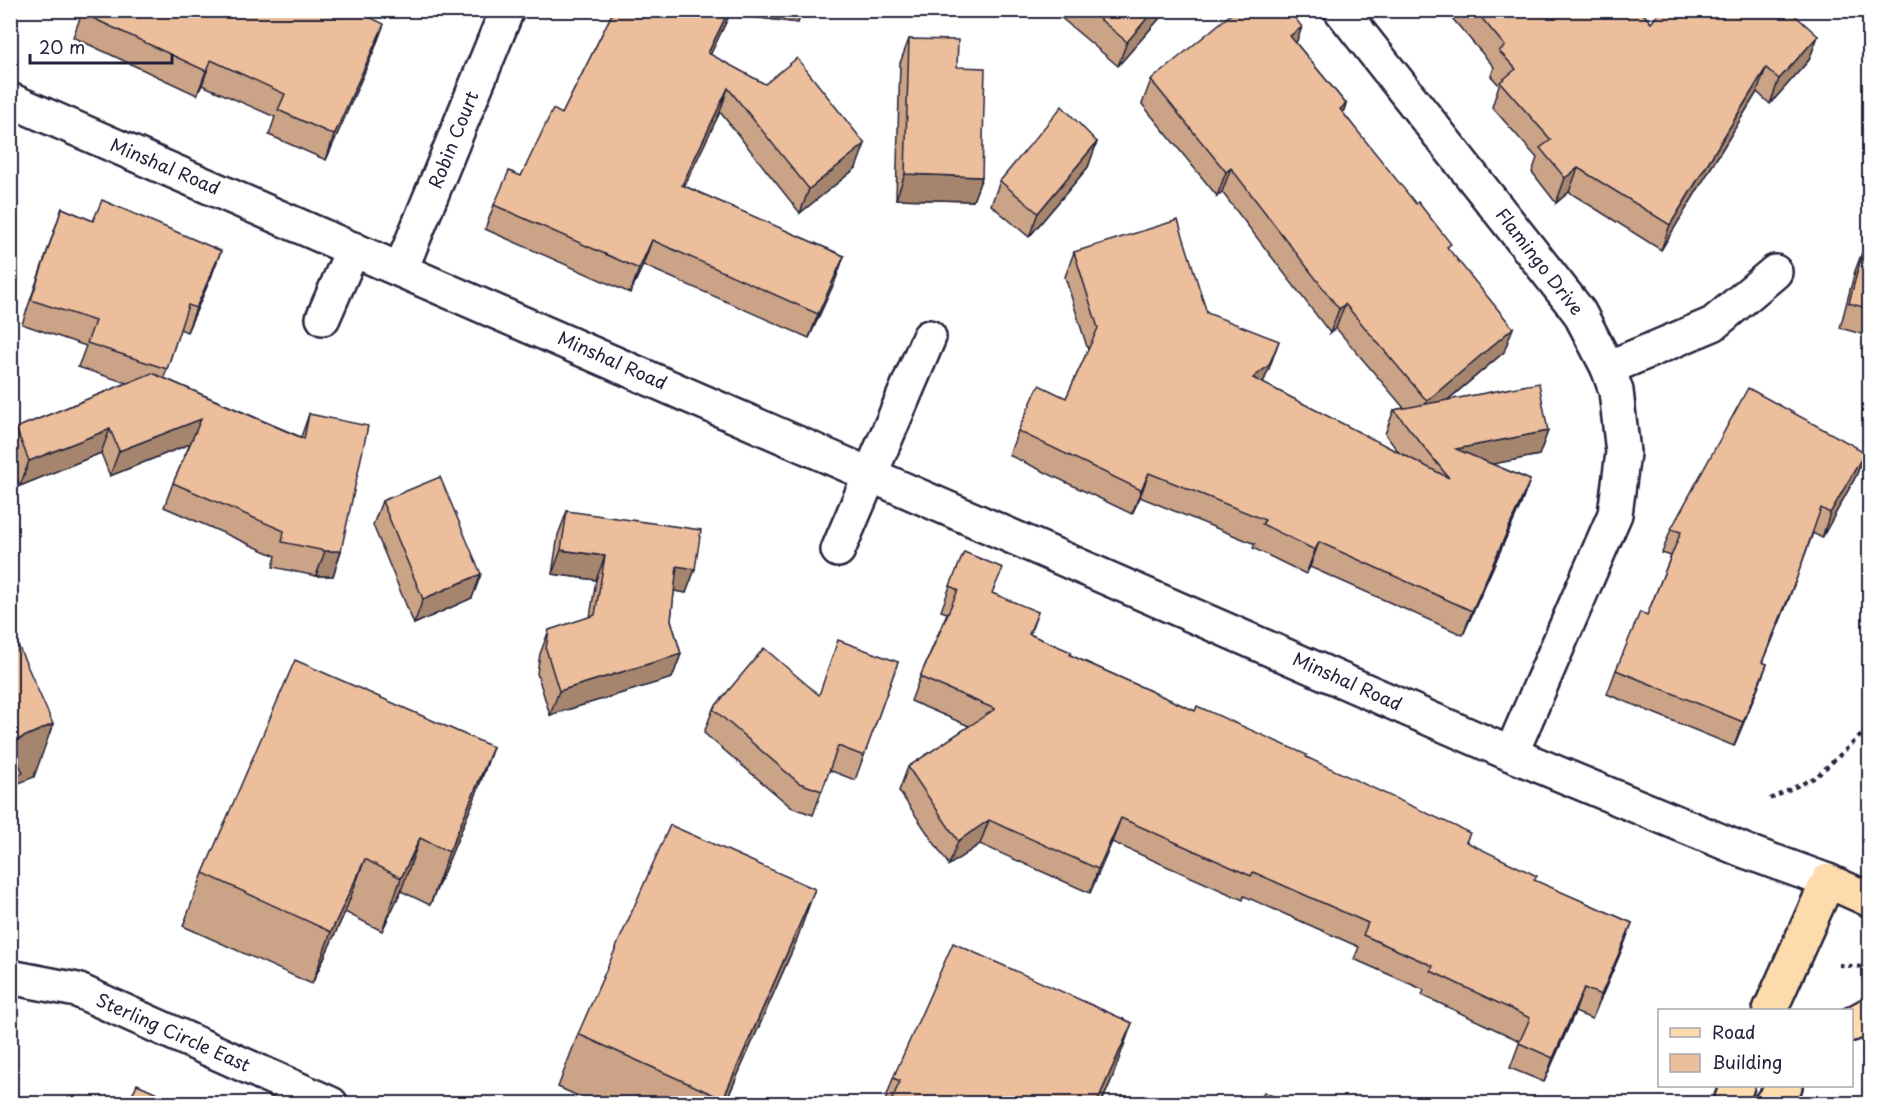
<svg xmlns="http://www.w3.org/2000/svg" width="1880" height="1114" font-family="'Playpen Sans',sans-serif">
	<rect width="100%" height="100%" fill="#fff"/>
	<filter id="ink" filterUnits="userSpaceOnUse"><feTurbulence type="fractalNoise" baseFrequency=".0167" numOctaves="2"/><feDisplacementMap in="SourceGraphic" scale="12" xChannelSelector="R" yChannelSelector="G"/><feConvolveMatrix kernelMatrix="1 2 1 2 8 2 1 2 1" color-interpolation-filters="sRGB"/></filter>
	<g filter="url(#ink)">
		<g fill="none" stroke-linecap="round" stroke-linejoin="round">
			<defs>
				<g id="minor">
					<path d="M1341,10L1579,312L1608,368L1616,391L1623,453L1615,514L1511,754"/>
					<path d="M10,100L1511,754L1745,851L1828,881"/>
					<path d="M401,269L507,10"/>
					<path d="M323,318L353,249"/>
					<path d="M1608,368L1713,324L1775,272"/>
					<path d="M838,550L929,337"/>
					<path d="M10,977L77,990L331,1104"/>
				</g>
				<g id="major">
					<path d="M1770,1010L1828,881L1870,900"/>
					<path d="M1852,1024L1870,1014"/>
					<path d="M1730,1104L1737,1086"/>
					<path d="M1771,1104L1785,1086"/>
				</g>
			</defs>
			<use href="#minor" stroke="#22223b" stroke-width="38"/>
			<use href="#major" stroke="#22223b" stroke-width="38"/>
			<g stroke="#22223b" stroke-width="4" stroke-dasharray="4.5 4.5" stroke-linecap="butt">
				<path d="M1770,799L1816,777L1870,727"/>
				<path d="M1839,965L1865,967"/>
				<path d="M1866,974L1865,967L1870,957"/>
			</g>
			<use href="#minor" stroke="#fff" stroke-width="33"/>
			<use href="#major" stroke="#fedbac" stroke-width="33"/>
		</g>
		<g fill="#cba386" stroke="#22223b" stroke-width="1.5">
			<path d="M83,10L375,48L326,160L269,135L275,117L202,85L197,95L73,37Z"/>
			<path d="M614,10H802L798,23L730,14L710,55L856,168L800,213L720,112L684,186L844,256L835,281L809,338L643,265L630,293L485,229L494,205L521,176L562,114Z"/>
			<path d="M1052,10H1167L1118,66Z"/>
			<path d="M1445,10H1640L1651,23L1818,36L1809,60L1770,104L1757,92L1661,250L1569,192L1556,203L1532,172L1537,158L1492,107L1499,85L1491,76L1494,67Z"/>
			<path d="M1302,27L1296,43L1346,104L1343,113L1449,250L1504,352L1448,400L1548,431L1539,455L1492,464L1530,480L1521,504L1463,635L1310,567L1306,574L1253,548L1255,544L1140,497L1132,514L1009,455L1018,431L1066,398L1088,350L1065,277L1074,252L1207,313L1270,366L1263,383L1400,454L1385,434L1394,410L1404,408L1336,328L1330,333L1222,192L1217,196L1142,104L1151,80Z"/>
			<path d="M909,39L957,67L982,177L973,201L896,199L900,63Z"/>
			<path d="M1097,142L1088,167L1029,237L991,205L1000,181Z"/>
			<path d="M62,208L93,221L212,275L187,332L180,329L164,378L301,437L309,414L341,551L333,576H316L273,567L276,556L164,507L173,483L190,444L110,476L101,453L20,486L10,461V442L16,428L127,383L78,367L86,346L22,324Z"/>
			<path d="M1864,247L1869,248V336L1840,328L1855,271Z"/>
			<path d="M1865,452L1856,476L1822,538L1813,533L1788,601L1763,663L1767,664L1758,688L1734,746L1607,694L1616,670L1647,615L1671,556L1662,553L1671,529Z"/>
			<path d="M382,501L481,574L472,598L414,624L373,525Z"/>
			<path d="M567,511L695,569L686,593L674,591L671,620L681,654L672,678L550,715L537,673L540,654L549,630L590,617L596,580L552,574L558,535Z"/>
			<path d="M950,586L1038,612L1030,634L1070,655L1195,711L1306,757L1467,842L1535,881L1632,923L1623,947L1592,1019L1575,1012L1544,1082L1510,1068L1520,1041L1422,995L1424,990L1354,959L1359,947L1244,896L1243,900L1112,842L1090,893L980,844L949,865L899,791L908,767L969,726L911,701L920,677L947,613L941,611Z"/>
			<path d="M898,662L855,780L829,770L813,815L791,807L704,733L713,709L819,695Z"/>
			<path d="M493,747L474,800L430,905L401,891L382,931L345,912L312,984L183,926L203,873Z"/>
			<path d="M796,942L725,1104H596L558,1087L578,1034Z"/>
			<path d="M1113,1076L1101,1104H884L893,1078Z"/>
		</g>
		<g fill="#a5856d" stroke="#22223b" stroke-width="1.5">
			<path d="M729,10H802L798,23L730,14L699,78L708,53Z"/>
			<path d="M1154,10H1167L1118,66L1127,42Z"/>
			<path d="M384,24L375,48L326,160L334,135Z"/>
			<path d="M1302,27L1293,51L1290,36Z"/>
			<path d="M1818,36L1809,60L1770,104L1779,79Z"/>
			<path d="M211,60L202,85L197,95L206,71Z"/>
			<path d="M1766,68L1757,92L1661,250L1670,225Z"/>
			<path d="M728,88L720,112L673,210L682,185Z"/>
			<path d="M1346,104L1337,128L1340,109Z"/>
			<path d="M1097,142L1088,167L1029,237L1038,213Z"/>
			<path d="M865,144L856,168L800,213L809,189Z"/>
			<path d="M1231,168L1222,192L1217,196L1226,172Z"/>
			<path d="M1578,168L1569,192L1556,203L1565,178Z"/>
			<path d="M905,174L982,177L973,201L896,199Z"/>
			<path d="M652,240L643,265L630,293L639,269Z"/>
			<path d="M221,251L212,275L187,332L196,308Z"/>
			<path d="M844,256L835,281L809,338L818,314Z"/>
			<path d="M1345,304L1336,328L1330,333L1339,309Z"/>
			<path d="M1513,328L1504,352L1418,425L1427,401Z"/>
			<path d="M1279,341L1270,366L1260,390L1253,378Z"/>
			<path d="M201,419L192,443L110,476L119,451Z"/>
			<path d="M110,429L101,453L20,486L29,461Z"/>
			<path d="M1548,431L1539,455L1447,473L1456,449Z"/>
			<path d="M1865,452L1856,476L1822,538L1830,513Z"/>
			<path d="M1149,473L1140,497L1132,514L1141,490Z"/>
			<path d="M1530,480L1521,504L1463,635L1472,611Z"/>
			<path d="M1319,542L1310,567L1306,574L1315,550Z"/>
			<path d="M561,550L605,556L596,580L552,574Z"/>
			<path d="M325,551H341L333,576H316Z"/>
			<path d="M677,566L695,569L686,593L669,590Z"/>
			<path d="M481,574L472,598L414,624L423,599Z"/>
			<path d="M1797,577L1788,601L1753,686L1762,662Z"/>
			<path d="M681,654L672,678L550,715L559,691Z"/>
			<path d="M1767,664L1758,688L1734,746L1743,722Z"/>
			<path d="M53,724L34,777L19,783L10,808V743Z"/>
			<path d="M493,747L474,800L430,905L449,852Z"/>
			<path d="M1121,818L1112,842L1090,893L1098,869Z"/>
			<path d="M989,820L980,844L949,865L958,841Z"/>
			<path d="M420,838L401,891L382,931L401,878Z"/>
			<path d="M365,859L345,912L312,984L331,932Z"/>
			<path d="M815,889L796,942L725,1104H721Z"/>
			<path d="M1632,923L1623,947L1592,1019L1601,995Z"/>
			<path d="M1584,988L1575,1012L1544,1082L1553,1058Z"/>
			<path d="M1132,1023L1113,1076L1101,1104H1096Z"/>
		</g>
		<g fill="#ecbe9c" stroke="#22223b" stroke-width="1.5">
			<path d="M83,10H355L384,24L334,135L278,110L285,94L211,60L206,71L82,13Z"/>
			<path d="M614,10H631L635,13V10H729L708,53L765,84L797,58L865,144L809,189L728,88L682,185L844,256L818,314L652,240L639,269L494,205L509,171L521,176L553,109L562,114Z"/>
			<path d="M1089,10H1154L1127,42Z"/>
			<path d="M1236,10H1289L1302,27L1290,36L1346,104L1340,109L1416,204L1418,202L1451,244L1447,247L1513,328L1427,401L1345,304L1339,309L1231,168L1226,172L1151,80Z"/>
			<path d="M1475,10H1640L1651,23L1662,10H1789L1818,36L1779,79L1766,68L1670,225L1578,168L1565,178L1540,148L1551,140L1500,82L1516,69L1499,51L1505,46Z"/>
			<path d="M909,39L958,40L957,67L985,68L982,177L905,174Z"/>
			<path d="M1062,106L1097,142L1038,213L1000,181Z"/>
			<path d="M102,200L221,251L196,308L188,305L167,369L87,343L95,321L31,300L62,208L93,221Z"/>
			<path d="M1178,220L1207,313L1279,341L1269,365L1253,378L1449,478L1394,410L1539,383L1548,431L1456,449L1530,480L1472,611L1319,542L1315,550L1262,524L1265,520L1149,473L1141,490L1018,431L1039,385L1066,398L1098,328L1074,252Z"/>
			<path d="M1864,247L1869,248V309L1849,303Z"/>
			<path d="M152,373L304,439L309,414L368,426L341,551H325L282,542L284,531L173,483L201,419L119,451L110,429L29,461L16,428Z"/>
			<path d="M1748,388L1865,452L1830,513L1821,508L1797,577L1762,662L1767,664L1743,722L1616,670L1640,612L1647,615L1681,532L1671,529Z"/>
			<path d="M440,477L481,574L423,599L382,501Z"/>
			<path d="M567,511L701,530L695,569L677,566L671,620L681,654L559,691L546,649L549,630L595,615L605,556L561,550Z"/>
			<path d="M964,552L1003,568L992,593L1038,612L1029,634L1071,652L1070,655L1195,711L1197,706L1307,755L1306,757L1470,833L1466,842L1537,876L1534,880L1632,923L1601,995L1584,988L1553,1058L1519,1043L1530,1018L1431,971L1433,966L1363,935L1368,923L1253,872L1251,876L1121,818L1098,869L989,820L958,841L908,767L995,709L920,677L958,590L950,586Z"/>
			<path d="M10,627L53,724L10,743Z"/>
			<path d="M838,640L898,662L864,756L838,746L822,791L799,783L713,709L764,648L819,695Z"/>
			<path d="M295,660L493,747L449,852L420,838L401,878L365,859L331,932L203,873Z"/>
			<path d="M10,743L23,773L10,779Z"/>
			<path d="M670,825L815,889L723,1099L578,1034Z"/>
			<path d="M953,943L1132,1023L1096,1104H890L900,1081L893,1078Z"/>
			<path d="M137,1084L182,1104H128Z"/>
			<path d="M1264,1092L1289,1104H1259Z"/>
		</g>
	</g>
	<g text-anchor="middle" stroke-width="4.5" stroke-linejoin="round" paint-order="stroke">
		<g font-size="18" fill="#22223b" stroke="#fff">
			<text transform="translate(454 140) rotate(-68)" y="6">Robin Court</text>
			<text transform="translate(165 167) rotate(23)" y="6">Minshal Road</text>
			<text transform="translate(1539 262) rotate(52)" y="6">Flamingo Drive</text>
			<text transform="translate(612 361) rotate(24)" y="6">Minshal Road</text>
			<text transform="translate(1347 682) rotate(24)" y="6">Minshal Road</text>
			<text transform="translate(173 1033) rotate(24)" y="6">Sterling Circle East</text>
		</g>
	</g>
	<rect width="1880" height="1114" fill="none" stroke="#fff" stroke-width="36"/>
	<rect x="18" y="18" width="1844" height="1078" fill="none" stroke="#22223b" stroke-width="2" filter="url(#ink)"/>
	<rect x="1658" y="1009" width="195" height="78" fill="#ffffff" stroke="#a7a7b1" stroke-width="1.5"/>
	<rect x="1670" y="1028" width="30" height="9" fill="#fedbac" stroke="#a7a7b1" stroke-width="1.5"/>
	<text x="1712" y="1039" font-size="18" fill="#22223b">Road</text>
	<rect x="1670" y="1054" width="30" height="18" fill="#ecbe9c" stroke="#a7a7b1" stroke-width="1.5"/>
	<text x="1712" y="1069" font-size="18" fill="#22223b">Building</text>
	<path d="M30 54v9h142v-9" fill="none" stroke="#22223b" stroke-width="3"/>
	<text x="39" y="54" font-size="18" fill="#22223b" stroke="#ffffff" stroke-width="4.5" paint-order="stroke">20 m</text>
</svg>
